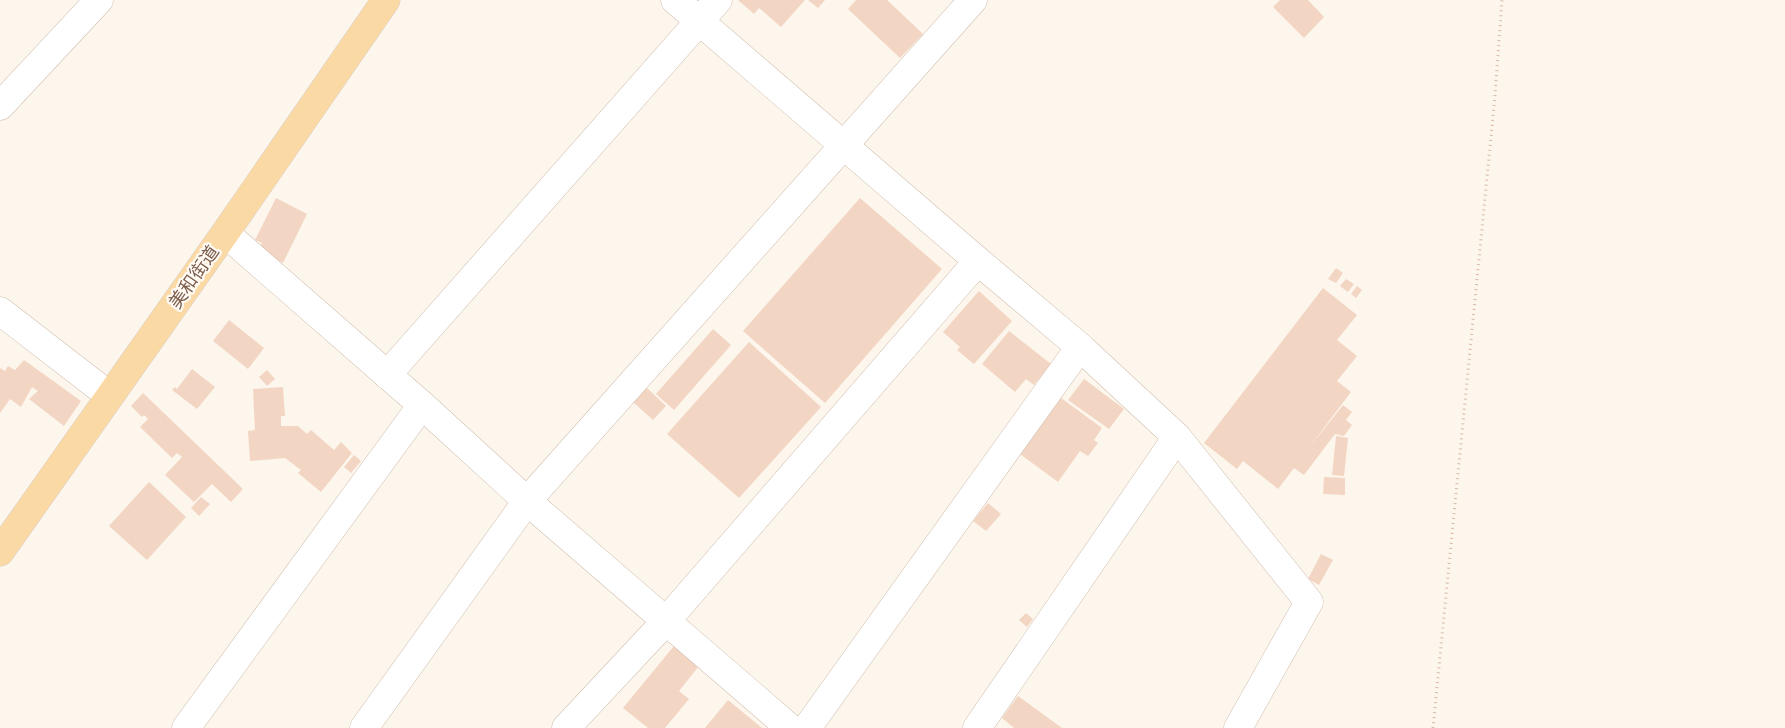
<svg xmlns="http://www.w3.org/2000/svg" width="1785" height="728" font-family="Commissioner,'Noto Sans JP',sans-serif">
	<rect width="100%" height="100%" fill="#fdf6ec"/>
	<g fill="#f3d5c3">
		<path d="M738,0H805L781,27L759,8L754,14Z"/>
		<path d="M808,0H825L818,8Z"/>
		<path d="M856,0H887L923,34L900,58L848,9Z"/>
		<path d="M1280,0H1308L1324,17L1304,38L1273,7Z"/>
		<path d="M276,198L307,214L283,263L258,250L262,243L255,240Z"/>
		<path d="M860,198L942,269L825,403L743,331Z"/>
		<path d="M1336,268L1343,273L1336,283L1328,279Z"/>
		<path d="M1346,279L1354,284L1348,292L1340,286Z"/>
		<path d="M1357,286L1362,290L1356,298L1351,294Z"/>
		<path d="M1323,288L1357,315L1337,340L1357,356L1337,381L1351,392L1308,449L1343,405L1352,412L1346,420L1352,425L1344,436L1335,434L1304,475L1294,468L1278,489L1243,461L1237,469L1204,443Z"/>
		<path d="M979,291L1012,321L974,364L957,350L960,347L943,332Z"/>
		<path d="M229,320L264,348L248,369L213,341Z"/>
		<path d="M713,329L731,345L674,410L656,394Z"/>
		<path d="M1009,331L1051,364L1034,385L1026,379L1015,392L982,364Z"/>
		<path d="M749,342L821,407L739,498L667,434Z"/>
		<path d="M24,360L81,401L64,426L29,399L38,391L32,387L21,407L10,399L0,413V368L5,371L8,366L15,370Z"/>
		<path d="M192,369L215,387L197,409L172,390L175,387L177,389Z"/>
		<path d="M267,370L275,379L267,386L259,377Z"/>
		<path d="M1084,379L1124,409L1109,429L1068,400Z"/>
		<path d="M283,387L285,416H281V426H298L307,434L311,430L334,450L341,442L352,453L321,492L298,473L301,470L285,458L250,461L248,431L255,430L253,389Z"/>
		<path d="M647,388L666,406L653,420L633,402Z"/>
		<path d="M143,393L243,489L231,502L212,484L194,502L165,475L182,457L177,453L172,458L140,427L148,419L144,415L142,417L131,406Z"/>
		<path d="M1061,398L1102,428L1094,440L1098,443L1088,456L1080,451L1058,482L1020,454Z"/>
		<path d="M1336,436L1348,438L1344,476L1332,475Z"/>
		<path d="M354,455L361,461L351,473L344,467Z"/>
		<path d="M1324,477L1345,478V495L1323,494Z"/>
		<path d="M149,482L186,517L147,560L109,526Z"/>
		<path d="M201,497L210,504L199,516L191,508Z"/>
		<path d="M988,503L1001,514L986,531L973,521Z"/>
		<path d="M1321,554L1333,560L1319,585L1308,579Z"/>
		<path d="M1026,613L1033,619L1027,627L1019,620Z"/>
		<path d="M674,646L699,666L679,691L689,699L665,728H648L623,708Z"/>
		<path d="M1018,696L1062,728H1014L1002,718Z"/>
		<path d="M728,700L762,728H705Z"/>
	</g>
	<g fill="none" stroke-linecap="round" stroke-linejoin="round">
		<defs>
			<g id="minor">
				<path d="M675,0L978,261L1080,347L1177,437L1309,602L1238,728"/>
				<path d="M0,106L99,0"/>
				<path d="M225,233L422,405L527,501L790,728"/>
				<path d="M0,311L110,396"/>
				<path d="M387,375L718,0"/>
				<path d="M186,728L422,405"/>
				<path d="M364,728L527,501L973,0"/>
				<path d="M566,728L666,621L978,261"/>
				<path d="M807,728L1080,347"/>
				<path d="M977,728L1177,437"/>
			</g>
			<path id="primary" d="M0,552L225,233L386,0"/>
		</defs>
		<use href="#minor" stroke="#d1beb0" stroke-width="29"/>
		<use href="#primary" stroke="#dad1cd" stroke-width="29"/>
		<path stroke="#d9b8a5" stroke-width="3" stroke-dasharray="1 4" stroke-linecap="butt" d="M1433,728L1495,96L1502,0"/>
		<use href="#minor" stroke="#fff" stroke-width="28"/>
		<use href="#primary" stroke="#fbd9a5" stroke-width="28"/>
	</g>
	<g text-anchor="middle" stroke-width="4.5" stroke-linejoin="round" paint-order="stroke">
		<g font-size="18" fill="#7a5c4d" stroke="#fffaf3">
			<text transform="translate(194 277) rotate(-55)" y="6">美和街道</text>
		</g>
	</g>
</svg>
